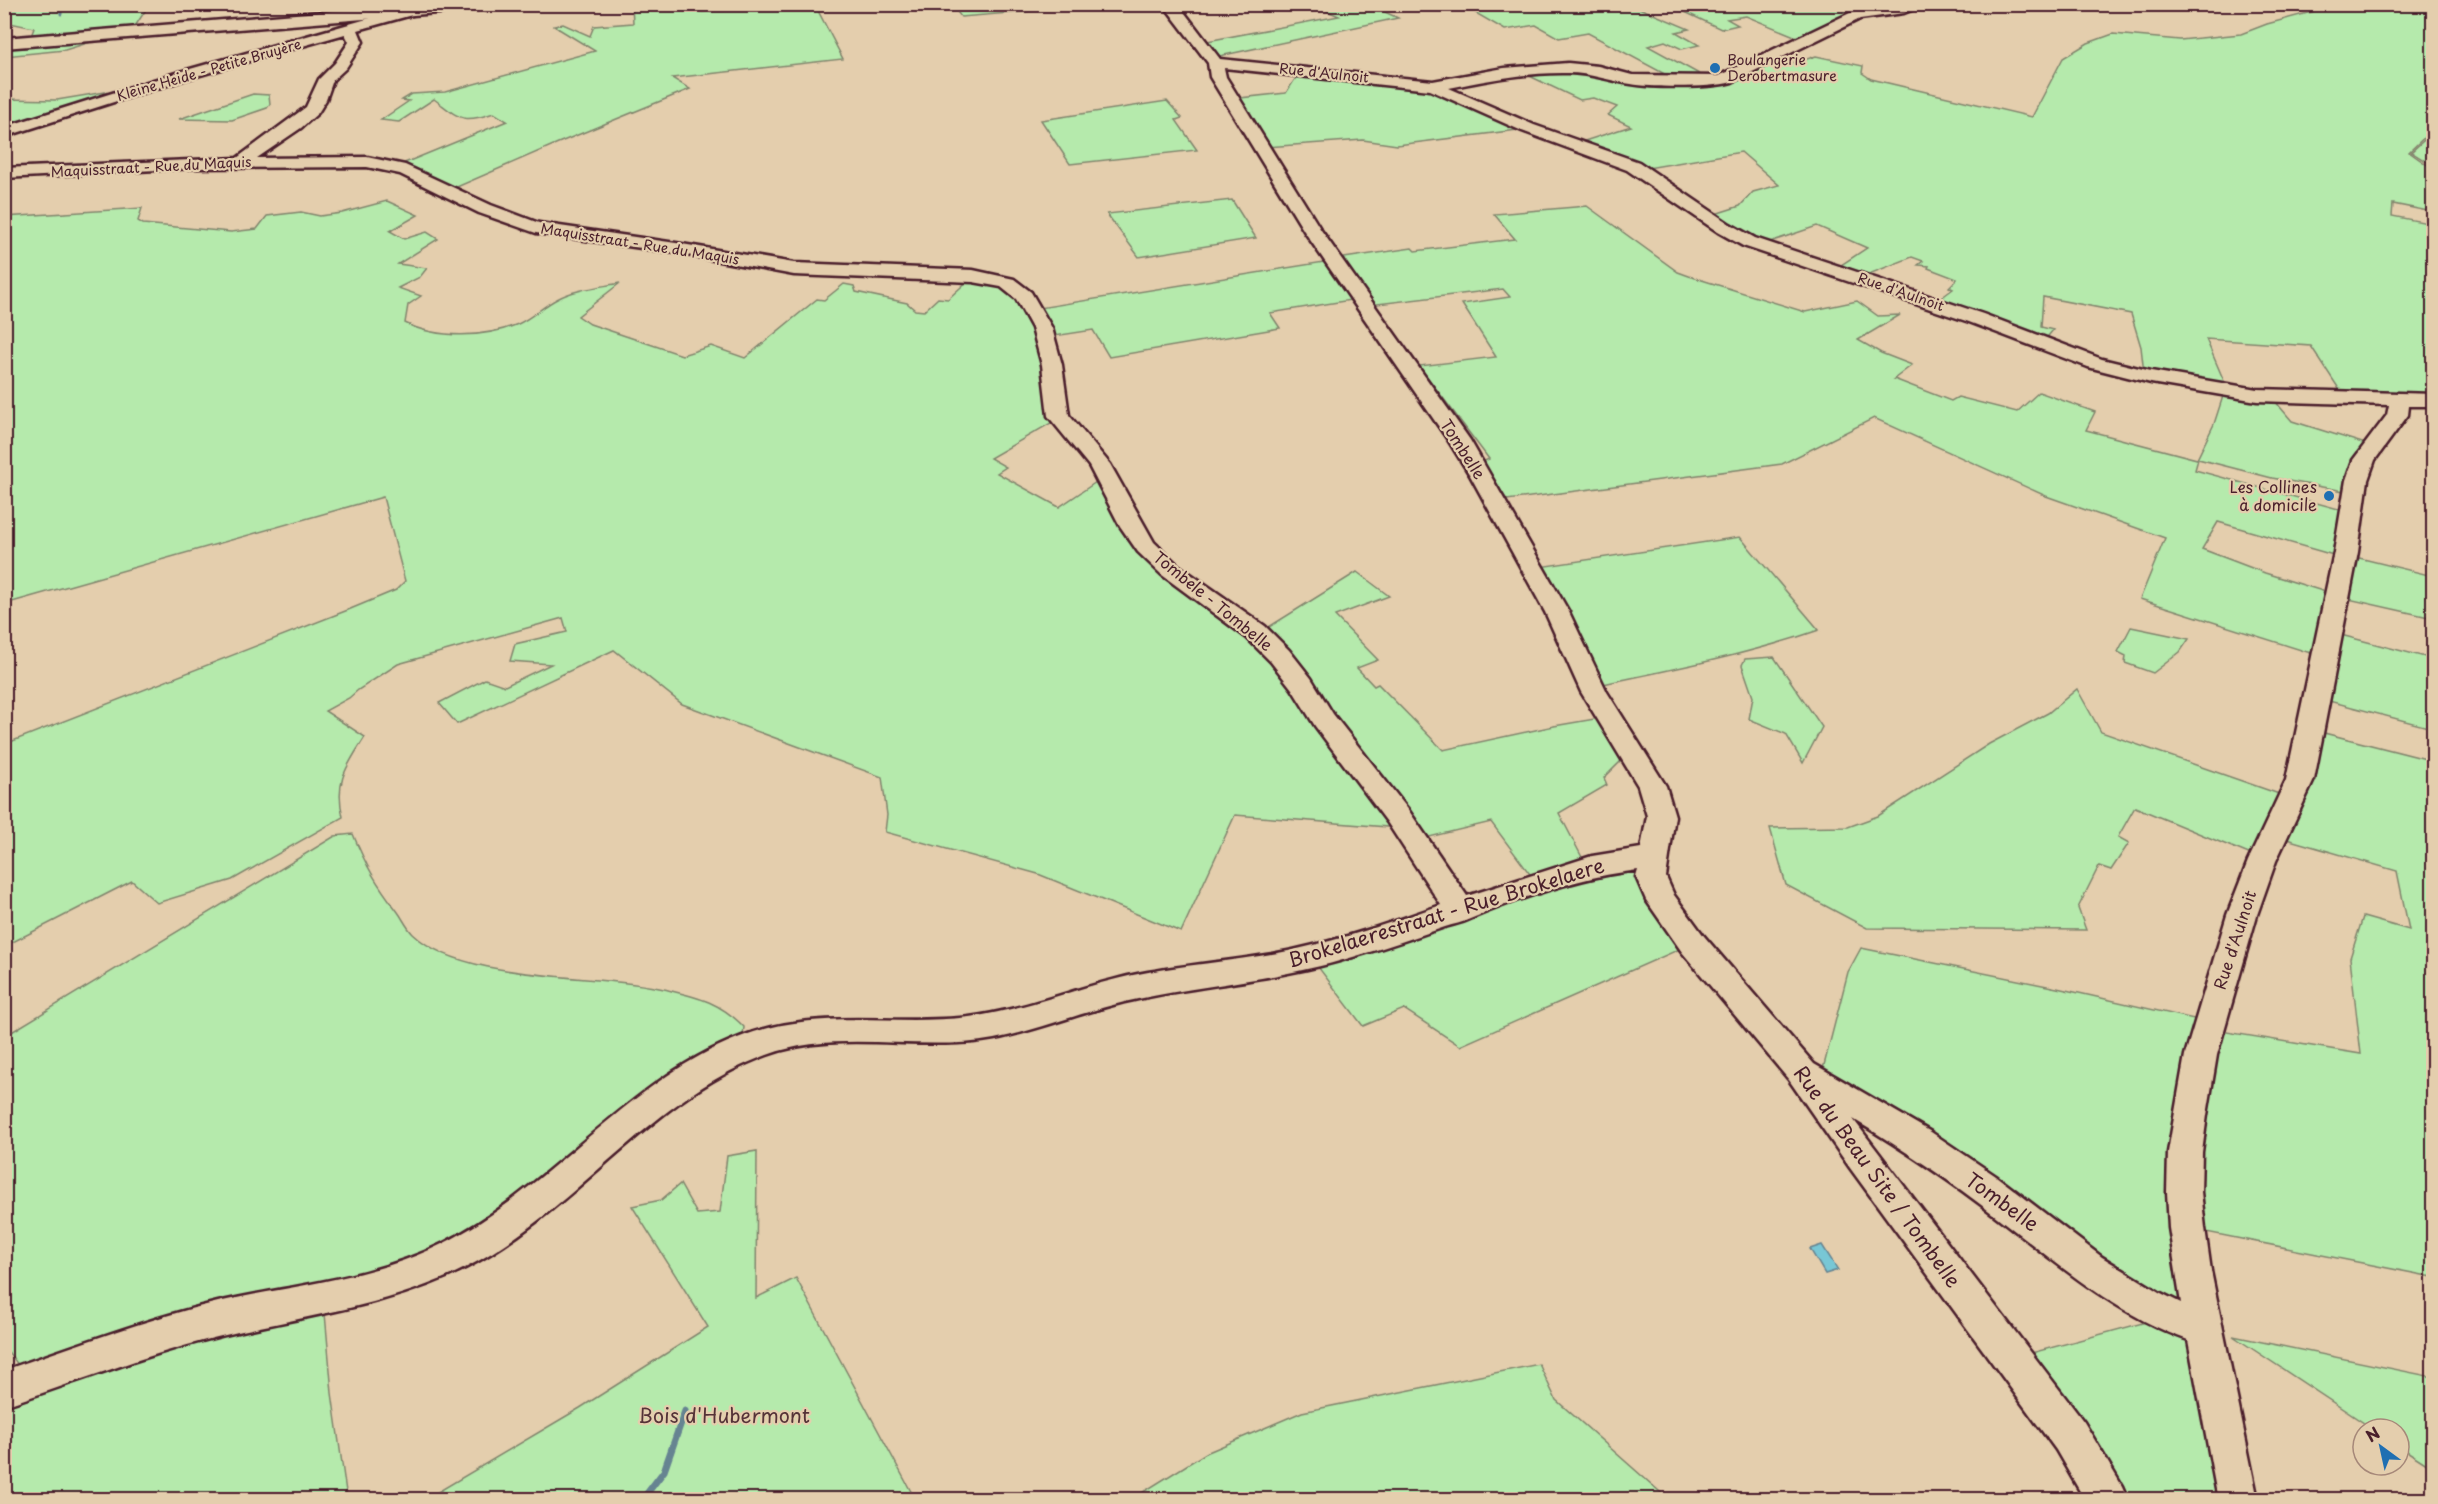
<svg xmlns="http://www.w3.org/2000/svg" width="2438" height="1504" font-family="'Playpen Sans',sans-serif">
	<rect width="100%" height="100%" fill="#e4cead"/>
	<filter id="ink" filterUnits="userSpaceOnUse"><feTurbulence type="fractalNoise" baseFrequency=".0167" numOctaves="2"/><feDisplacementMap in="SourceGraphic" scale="12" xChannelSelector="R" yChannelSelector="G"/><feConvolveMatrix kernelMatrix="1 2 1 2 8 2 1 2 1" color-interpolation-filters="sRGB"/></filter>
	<g filter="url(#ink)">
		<g fill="#b5eaac" stroke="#80846c" stroke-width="1.5">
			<path d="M2364,4H2403L2414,7L2433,5V129L2409,152L2433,169V212L2393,204L2392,216L2433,224V397L2343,395L2311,346L2206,339L2227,388L2144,373L2141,347L2131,314L2043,297L2041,327L2053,330L2044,341L1967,311L1941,298L1953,289L1949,287L1957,279L1928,268L1929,266L1918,265L1923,261L1912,257L1864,276L1838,267L1867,248L1817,226L1764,244L1715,214L1740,206L1753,192L1779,185L1741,152L1642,169L1575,144L1631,126L1608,115L1617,107L1593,98L1580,100L1521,72L1559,70L1698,84L1760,65L1798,62L1816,56L1863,66L1862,73L1871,79L2032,117L2063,58L2088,43L2113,34L2180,40L2241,34L2267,24L2315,11Z"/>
			<path d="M5,5H149L132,31L30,39L34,28L5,22Z"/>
			<path d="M632,5H647L648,8L679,5L702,12L815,5L843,59L672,78L690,89L558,143L450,190L397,166L507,121L494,113C461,124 461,119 434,99L399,122L381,120L409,101L402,100L412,94L445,92L595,51L554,26L563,24L590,36L594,26L633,23Z"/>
			<path d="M952,5H1104L961,17Z"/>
			<path d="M1313,5H1383L1374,7L1398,18L1215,57L1202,42L1339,16Z"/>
			<path d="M1462,5H1632L1689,29L1676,32L1699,45L1682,49L1665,41L1648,46L1710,80L1674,79L1588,33L1559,38L1536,25L1505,30Z"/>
			<path d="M1670,5H1880L1875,12L1804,40L1746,16L1727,19L1738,25L1721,29Z"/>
			<path d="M88,40L94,41L65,50L5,56V46Z"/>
			<path d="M1299,73L1429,88L1525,129L1397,145L1363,140L1266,147L1240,98L1286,93Z"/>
			<path d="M105,92L118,95L26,125L5,121L4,99L57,100Z"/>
			<path d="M253,94L269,95L270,104L267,108L232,120L179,119Z"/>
			<path d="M1167,101L1182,118L1176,120L1197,150L1070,164L1041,120Z"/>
			<path d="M2433,132V166L2411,152Z"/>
			<path d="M1232,200L1256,238L1139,257L1107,214Z"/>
			<path d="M387,201L418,215L390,231L404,239L427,232L438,239L398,264L427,268L420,277L398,288L421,296L408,305L405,323C437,339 485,338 518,324C532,318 543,306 557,299C575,289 600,287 620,283L578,316L590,324L682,355L711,346L745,358L817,299L824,300L844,284L854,286L856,292L907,303L915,310L924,311L938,298L948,299L972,277L1001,281L1024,300L1058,419L990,458L1006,467L997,473L1059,507L1102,478L1122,520L1256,638L1401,828L1235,815L1181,932L1038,874L885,832L887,815L882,777L682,704L614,650L457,724L439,703L485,679L505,686L551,664L510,661L515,644L567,632L563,618L398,664L358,690L349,698L325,711L365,737C347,766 334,781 343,817L232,880L157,903L132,881L5,946V744L348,610L396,590L405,581L383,497L5,604L4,217L142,208L138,221L143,224L231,232L257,229L267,216L301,212L320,216L342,213Z"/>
			<path d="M1587,206L1678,272L1689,276L1805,312L1857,301L1878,316L1900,315L1858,340L1881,353L1912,365L1894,379L1951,401L1958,397L2017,412L2039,392L2095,412L2086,430L2197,459L2214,424L2224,393L2274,400L2292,421L2369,445C2351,461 2346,467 2350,492L2272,478L2198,459L2195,470L2346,511L2337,556L2218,522L2202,549L2265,573L2329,593L2317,655L2140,599L2165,538L2046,496L1874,418L1782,464L1507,500L1482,462L1489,459L1419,366L1496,357L1462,304L1510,297L1503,289L1369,305L1364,299L1370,298L1342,259H1337L1412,248L1415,251L1515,239L1494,214Z"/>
			<path d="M1330,261L1357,299L1270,313L1280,328L1109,357L1093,330L1048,337L1039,308Z"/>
			<path d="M1740,537L1819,630C1747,655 1672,669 1598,685L1539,567Z"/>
			<path d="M2351,556L2433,576V618L2344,598Z"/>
			<path d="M1357,572L1389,596L1335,616L1378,660L1357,668L1374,686L1378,684L1443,750L1554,726L1606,717L1627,755L1604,778L1607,785L1559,813L1586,865L1535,881L1491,822L1417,840L1373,768L1325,702L1264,630Z"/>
			<path d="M2131,627L2189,639L2180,652L2153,673L2125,663L2126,656L2118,652Z"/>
			<path d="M2337,634L2433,659V1277L2201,1231V1162L2207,1103L2221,1031L2361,1054L2350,958L2363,917L2409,930L2397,871L2283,838L2320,732L2430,760L2432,728L2325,700Z"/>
			<path d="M1774,657L1822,727L1803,763L1786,734L1749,719L1753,697L1742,665L1745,659Z"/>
			<path d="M2077,689L2101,732L2282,795L2256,857L2135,807L2118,837L2129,843L2111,870L2099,866L2078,908L2086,930L1867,928L1786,885L1770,828L1848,827L1878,816L1989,744L2048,713Z"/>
			<path d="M353,834C366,866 376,883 398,912C403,919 407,928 413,934C464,983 596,973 664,989C697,997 719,1001 744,1027L743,1035L492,1224L411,1262L23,1371L5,1348V1036L335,836Z"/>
			<path d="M1630,868L1689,945L1460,1046L1404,1009L1363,1026L1315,963L1585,872Z"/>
			<path d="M1861,948L2057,988L2203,1021L2183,1313L1821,1077L1848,972Z"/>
			<path d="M757,1151L756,1298L796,1278L915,1499H426L580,1408L708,1327L632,1206L661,1200L680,1184L697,1214L720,1212L727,1156Z"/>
			<path d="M324,1302L332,1393L347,1499H5L4,1390Z"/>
			<path d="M2161,1318L2186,1331L2231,1499H2115L2020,1356Z"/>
			<path d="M2233,1336L2433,1377V1468L2399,1446V1429H2373Z"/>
			<path d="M1539,1364L1556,1400L1668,1499H1132L1206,1453L1302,1412Z"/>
		</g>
		<path fill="#78c7d5" stroke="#668491" stroke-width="1.5" d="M1822,1245L1838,1270L1825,1274L1810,1249Z"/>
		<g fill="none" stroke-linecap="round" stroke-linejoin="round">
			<path stroke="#668491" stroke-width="3" d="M61,14L62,4"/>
			<path stroke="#668491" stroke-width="7" d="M642,1500L664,1471L685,1411"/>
			<defs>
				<path id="minor" d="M1163,4H1178L1220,59L1433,81L1504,68L1568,63L1598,66L1632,75L1718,76L1850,13L1904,4H1927L1904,13L1860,19L1732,82C1711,88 1654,88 1631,84C1610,81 1590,73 1568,73C1529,72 1488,80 1449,88L1534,125L1639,162L1730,224L1755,238L1983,314L2102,359L2151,371L2257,389L2434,394V406H2409L2408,415L2375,460L2368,480L2358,552L2314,780L2276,861L2257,915L2217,1055L2207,1115L2202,1152L2201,1192L2205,1228L2211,1271L2258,1500H2218L2188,1340C2115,1314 2058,1264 1997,1217C1951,1181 1903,1149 1853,1119L2084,1422L2122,1486L2128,1500H2085L2056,1450L1850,1168L1789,1080L1682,952L1646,900L1636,877L1638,870C1580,877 1522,897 1470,919C1462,923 1454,924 1445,927C1415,937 1384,948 1353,957C1282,979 1210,984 1138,999C1089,1009 1043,1029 994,1039C920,1053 839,1028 767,1055C650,1097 576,1211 467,1267C388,1308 298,1316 213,1338C142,1356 74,1383 4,1406V1370C75,1346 146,1319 218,1302C292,1285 373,1279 442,1244C555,1188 632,1072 754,1032C827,1009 895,1026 969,1017C1025,1010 1078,987 1133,975C1186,964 1241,961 1293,950C1344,939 1393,922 1441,905L1387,822L1315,726L1292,689L1271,662L1247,638L1162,575L1138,552L1120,526L1089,466L1048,416L1042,365L1032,328L1016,299L1001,287L973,282L794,275L676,253L536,233L479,213L400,174L367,167L195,168L4,178V168L237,158L306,107L319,79L335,63L349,42L345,34L186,79L4,137V127L176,73L409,7H419L421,10L419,13L358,30L363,42L346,68L333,80L326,100L318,113L301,128L257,158L367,157L405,165L491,205L539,223L676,243L794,263L973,270L1014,279L1031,292L1052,328L1062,365L1069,415L1110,464L1154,542L1178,565L1265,626L1289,650L1311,678L1333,714L1407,808L1467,896L1592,856L1641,848L1647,816L1638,786L1581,692L1545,612L1471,477L1448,440L1304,231L1210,77L1208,63ZM1224,68L1430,90L1522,131L1627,170L1718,232L1743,246L1969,322L2088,367L2151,383L2257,401L2389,405L2387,415L2353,460L2346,480L2334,552L2286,780L2248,861L2227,915L2185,1055L2168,1152L2167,1192L2169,1228L2181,1303L2159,1292L2102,1257L1996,1176L1931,1132L1814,1064L1704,936L1674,895L1666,877L1675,816L1666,786L1607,692L1569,612L1470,440L1321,230L1226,77Z"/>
				<path id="major" d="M417,4H495L487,9L4,48V38Z"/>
			</defs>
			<use href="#minor" stroke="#4a1f2b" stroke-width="5"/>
			<use href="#major" stroke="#4a1f2b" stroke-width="5"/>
			<use href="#minor" fill="#e4cead" fill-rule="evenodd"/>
			<use href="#major" fill="#e4cead" fill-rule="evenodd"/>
		</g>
	</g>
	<g fill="#1f6fb2" stroke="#e4cead" stroke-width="2">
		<circle cx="1715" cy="68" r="6"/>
		<circle cx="2329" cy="496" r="6"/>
	</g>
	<g text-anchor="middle" stroke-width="4.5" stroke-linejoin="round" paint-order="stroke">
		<g font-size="14" fill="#4a1f2b" stroke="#e4cead" text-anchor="start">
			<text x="1727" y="65">Boulangerie<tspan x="1727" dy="16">Derobertmasure</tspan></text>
		</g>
		<g font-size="14" fill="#4a1f2b" stroke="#e4cead">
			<text transform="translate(209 70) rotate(-16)" y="5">Kleine Heide - Petite Bruyère</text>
			<text transform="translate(1324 73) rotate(6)" y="5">Rue d'Aulnoit</text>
			<text transform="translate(151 167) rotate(-3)" y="5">Maquisstraat - Rue du Maquis</text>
			<text transform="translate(640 244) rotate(9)" y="5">Maquisstraat - Rue du Maquis</text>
			<text transform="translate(1901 292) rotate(19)" y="5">Rue d'Aulnoit</text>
		</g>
		<g font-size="16" fill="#4a1f2b" stroke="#e4cead">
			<text transform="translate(1463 449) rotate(57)" y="6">Tombelle</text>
			<text transform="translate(1213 601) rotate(39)" y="6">Tombele - Tombelle</text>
			<text transform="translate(2235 940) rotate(-72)" y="6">Rue d'Aulnoit</text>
		</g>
		<g font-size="16" fill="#4a1f2b" stroke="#e4cead" text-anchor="end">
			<text x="2317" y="493">Les Collines<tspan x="2317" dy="18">à domicile</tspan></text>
		</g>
		<g font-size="20" fill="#4a1f2b" stroke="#e4cead">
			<text transform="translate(1446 913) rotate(-17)" y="7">Brokelaerestraat - Rue Brokelaere</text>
			<text transform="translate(1877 1177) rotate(54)" y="7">Rue du Beau Site / Tombelle</text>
			<text transform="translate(2002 1202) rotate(36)" y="7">Tombelle</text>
		</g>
		<g font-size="20" fill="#553338" stroke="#e4cead">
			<text x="724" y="1423">Bois d'Hubermont</text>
		</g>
	</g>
	<rect width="2438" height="1504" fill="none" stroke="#e4cead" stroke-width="24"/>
	<rect x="12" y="12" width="2414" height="1480" fill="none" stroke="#4a1f2b" stroke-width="2" filter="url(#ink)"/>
	<g transform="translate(2381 1447) rotate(327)"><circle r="28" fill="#e4cead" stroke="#a68879" stroke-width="1.5"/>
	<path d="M0-4.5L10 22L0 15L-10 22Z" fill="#1f6fb2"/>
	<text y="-9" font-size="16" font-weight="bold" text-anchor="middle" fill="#4a1f2b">N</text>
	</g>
</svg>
